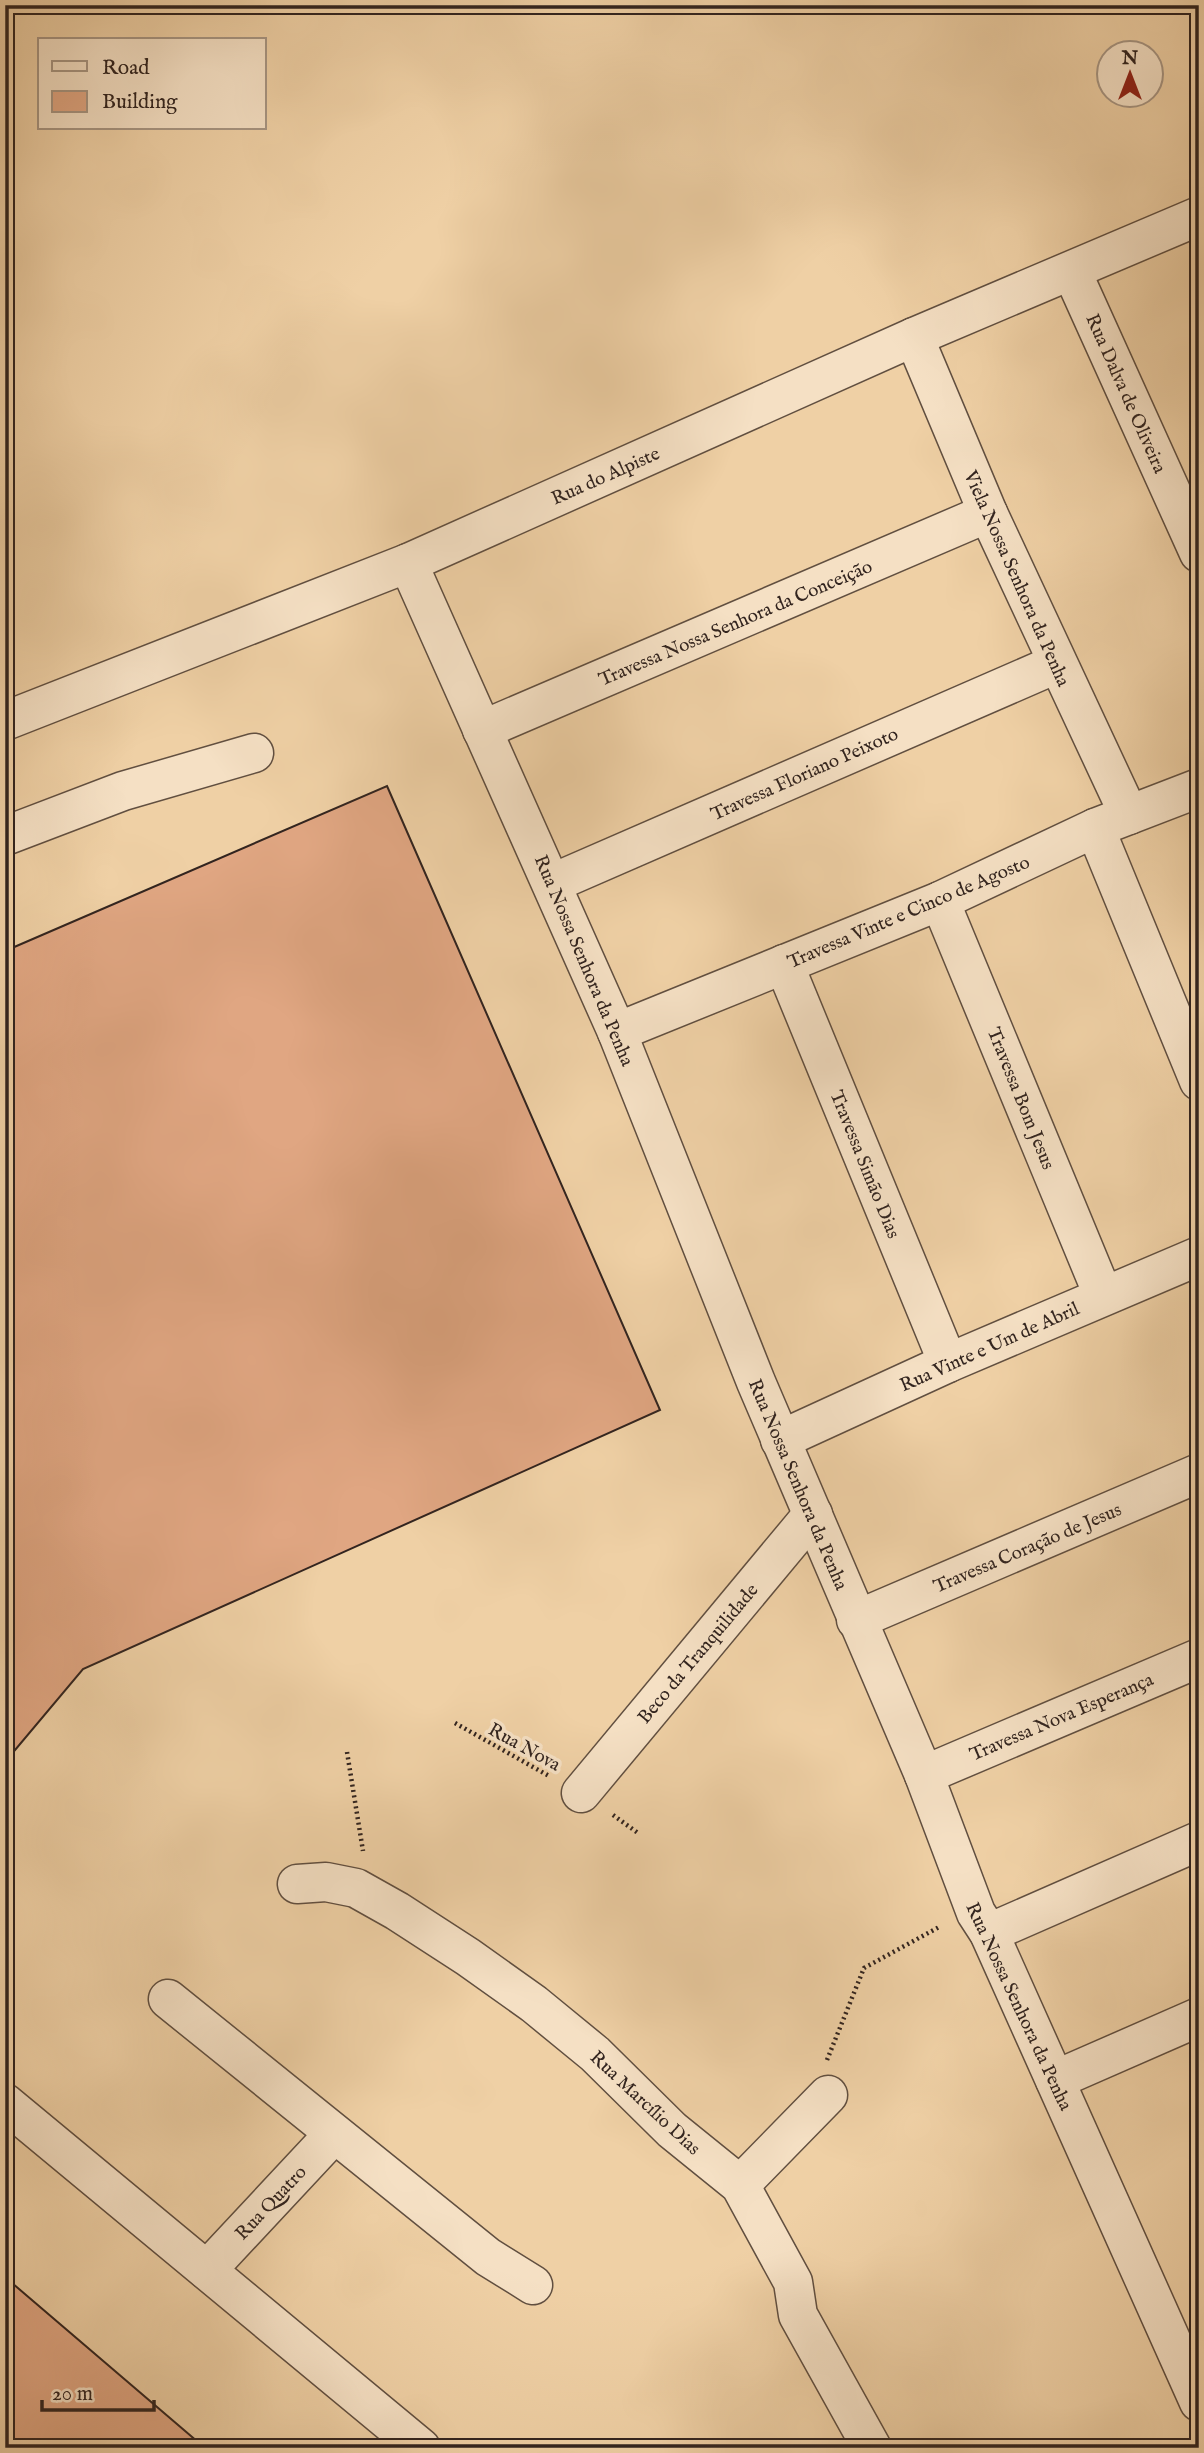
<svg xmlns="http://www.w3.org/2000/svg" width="1204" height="2453" font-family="'IM FELL English',serif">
	<rect width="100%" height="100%" fill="#efd0a5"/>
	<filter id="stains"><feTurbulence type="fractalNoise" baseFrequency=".00286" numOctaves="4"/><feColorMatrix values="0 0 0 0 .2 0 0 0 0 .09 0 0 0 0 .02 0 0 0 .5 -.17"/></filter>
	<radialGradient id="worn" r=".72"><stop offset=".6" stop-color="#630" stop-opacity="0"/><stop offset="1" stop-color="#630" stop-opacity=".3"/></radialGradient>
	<g fill="#e0a682" stroke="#32241f" stroke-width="2">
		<path d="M387,786L660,1410L83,1669L5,1762V951Z"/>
		<path d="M5,2277L205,2448H5Z"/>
	</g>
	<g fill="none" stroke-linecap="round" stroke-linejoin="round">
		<defs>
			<g id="minor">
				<path d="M1072,272L1199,553"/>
				<path d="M914,337L988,513L1129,815"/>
				<path d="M408,563L617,1032L756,1382L924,1775L976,1913L989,1933L1199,2402"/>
				<path d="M5,721L408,563L914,337L1199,216"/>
				<path d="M482,730L988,513"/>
				<path d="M1095,828L1199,1081"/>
				<path d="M5,836L123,791L254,753"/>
				<path d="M553,883L1056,664"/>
				<path d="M940,901L1103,1295"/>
				<path d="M784,964L948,1363"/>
				<path d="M617,1032L940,901L1095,828L1199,788"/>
				<path d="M780,1440L948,1363L1199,1256"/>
				<path d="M856,1620L1199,1473"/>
				<path d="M924,1775L1199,1658"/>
				<path d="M581,1793L813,1514"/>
				<path d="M297,1884L326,1882L356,1888L397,1911L468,1957L534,2004L595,2054L672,2130L740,2185L793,2282L798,2315L872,2448"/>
				<path d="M989,1933L1199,1841"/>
				<path d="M168,1999L488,2257L533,2285"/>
				<path d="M1055,2080L1199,2017"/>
				<path d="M5,2103L421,2448"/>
				<path d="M740,2185L828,2095"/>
				<path d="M207,2270L333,2135"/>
			</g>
		</defs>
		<use href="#minor" stroke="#614f40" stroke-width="41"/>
		<g stroke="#32241f" stroke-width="4.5" stroke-dasharray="2 3.5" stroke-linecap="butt">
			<path d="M455,1723L549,1776"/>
			<path d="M347,1752L363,1851"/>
			<path d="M613,1815L638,1833"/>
			<path d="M827,2060L864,1968L941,1926"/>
		</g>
		<use href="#minor" stroke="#f5e0c4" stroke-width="38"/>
	</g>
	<g text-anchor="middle" stroke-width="7" stroke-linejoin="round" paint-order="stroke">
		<g font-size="19" fill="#32241f" stroke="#f5e0c4">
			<text transform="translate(1127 393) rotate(66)" y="7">Rua Dalva de Oliveira</text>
			<text transform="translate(605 475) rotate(-24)" y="7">Rua do Alpiste</text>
			<text transform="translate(1018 578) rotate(66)" y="7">Viela Nossa Senhora da Penha</text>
			<text transform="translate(735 622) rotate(-23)" y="7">Travessa Nossa Senhora da Conceição</text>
			<text transform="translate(804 773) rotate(-24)" y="7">Travessa Floriano Peixoto</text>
			<text transform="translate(908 911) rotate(-23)" y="7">Travessa Vinte e Cinco de Agosto</text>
			<text transform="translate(585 960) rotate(67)" y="7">Rua Nossa Senhora da Penha</text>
			<text transform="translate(1022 1098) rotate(68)" y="7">Travessa Bom Jesus</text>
			<text transform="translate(866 1164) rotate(68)" y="7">Travessa Simão Dias</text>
			<text transform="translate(989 1346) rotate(-24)" y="7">Rua Vinte e Um de Abril</text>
			<text transform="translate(799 1484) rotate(67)" y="7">Rua Nossa Senhora da Penha</text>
			<text transform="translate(1027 1547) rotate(-23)" y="7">Travessa Coração de Jesus</text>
			<text transform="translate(697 1653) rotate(-50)" y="7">Beco da Tranquilidade</text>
			<text transform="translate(1061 1716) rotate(-23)" y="7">Travessa Nova Esperança</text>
			<text transform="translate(525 1746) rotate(29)" y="7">Rua Nova</text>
			<text transform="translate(1020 2006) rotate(65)" y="7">Rua Nossa Senhora da Penha</text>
			<text transform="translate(646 2102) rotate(43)" y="7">Rua Marcílio Dias</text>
			<text transform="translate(270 2202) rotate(-47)" y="7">Rua Quatro</text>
		</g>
	</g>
	<rect width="1204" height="2453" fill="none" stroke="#efd0a5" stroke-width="28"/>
	<rect x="7" y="7" width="1190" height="2439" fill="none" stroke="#32241f" stroke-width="3.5"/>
	<rect x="14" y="14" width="1176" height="2425" fill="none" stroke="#32241f" stroke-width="2"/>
	<rect x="38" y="38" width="228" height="91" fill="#f5e0c4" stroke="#a79582" stroke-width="2"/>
	<rect x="52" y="61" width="35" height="10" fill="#f5e0c4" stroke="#a79582" stroke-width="2"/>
	<text x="102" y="74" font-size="21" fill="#32241f">Road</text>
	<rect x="52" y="91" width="35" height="21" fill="#e0a682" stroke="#a79582" stroke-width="2"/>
	<text x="102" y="108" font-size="21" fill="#32241f">Building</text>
	<g transform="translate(1130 74)"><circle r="33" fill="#f5e0c4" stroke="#a79582" stroke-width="2"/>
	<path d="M0-5L12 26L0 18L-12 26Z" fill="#8f2418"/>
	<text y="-10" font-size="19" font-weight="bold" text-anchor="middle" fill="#32241f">N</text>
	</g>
	<path d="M42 2400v10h112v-10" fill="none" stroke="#32241f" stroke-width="3.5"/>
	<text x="52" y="2400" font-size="21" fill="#32241f" stroke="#f5e0c4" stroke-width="5" paint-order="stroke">20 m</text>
	<rect width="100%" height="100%" filter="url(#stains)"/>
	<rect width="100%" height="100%" fill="url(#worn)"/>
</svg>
